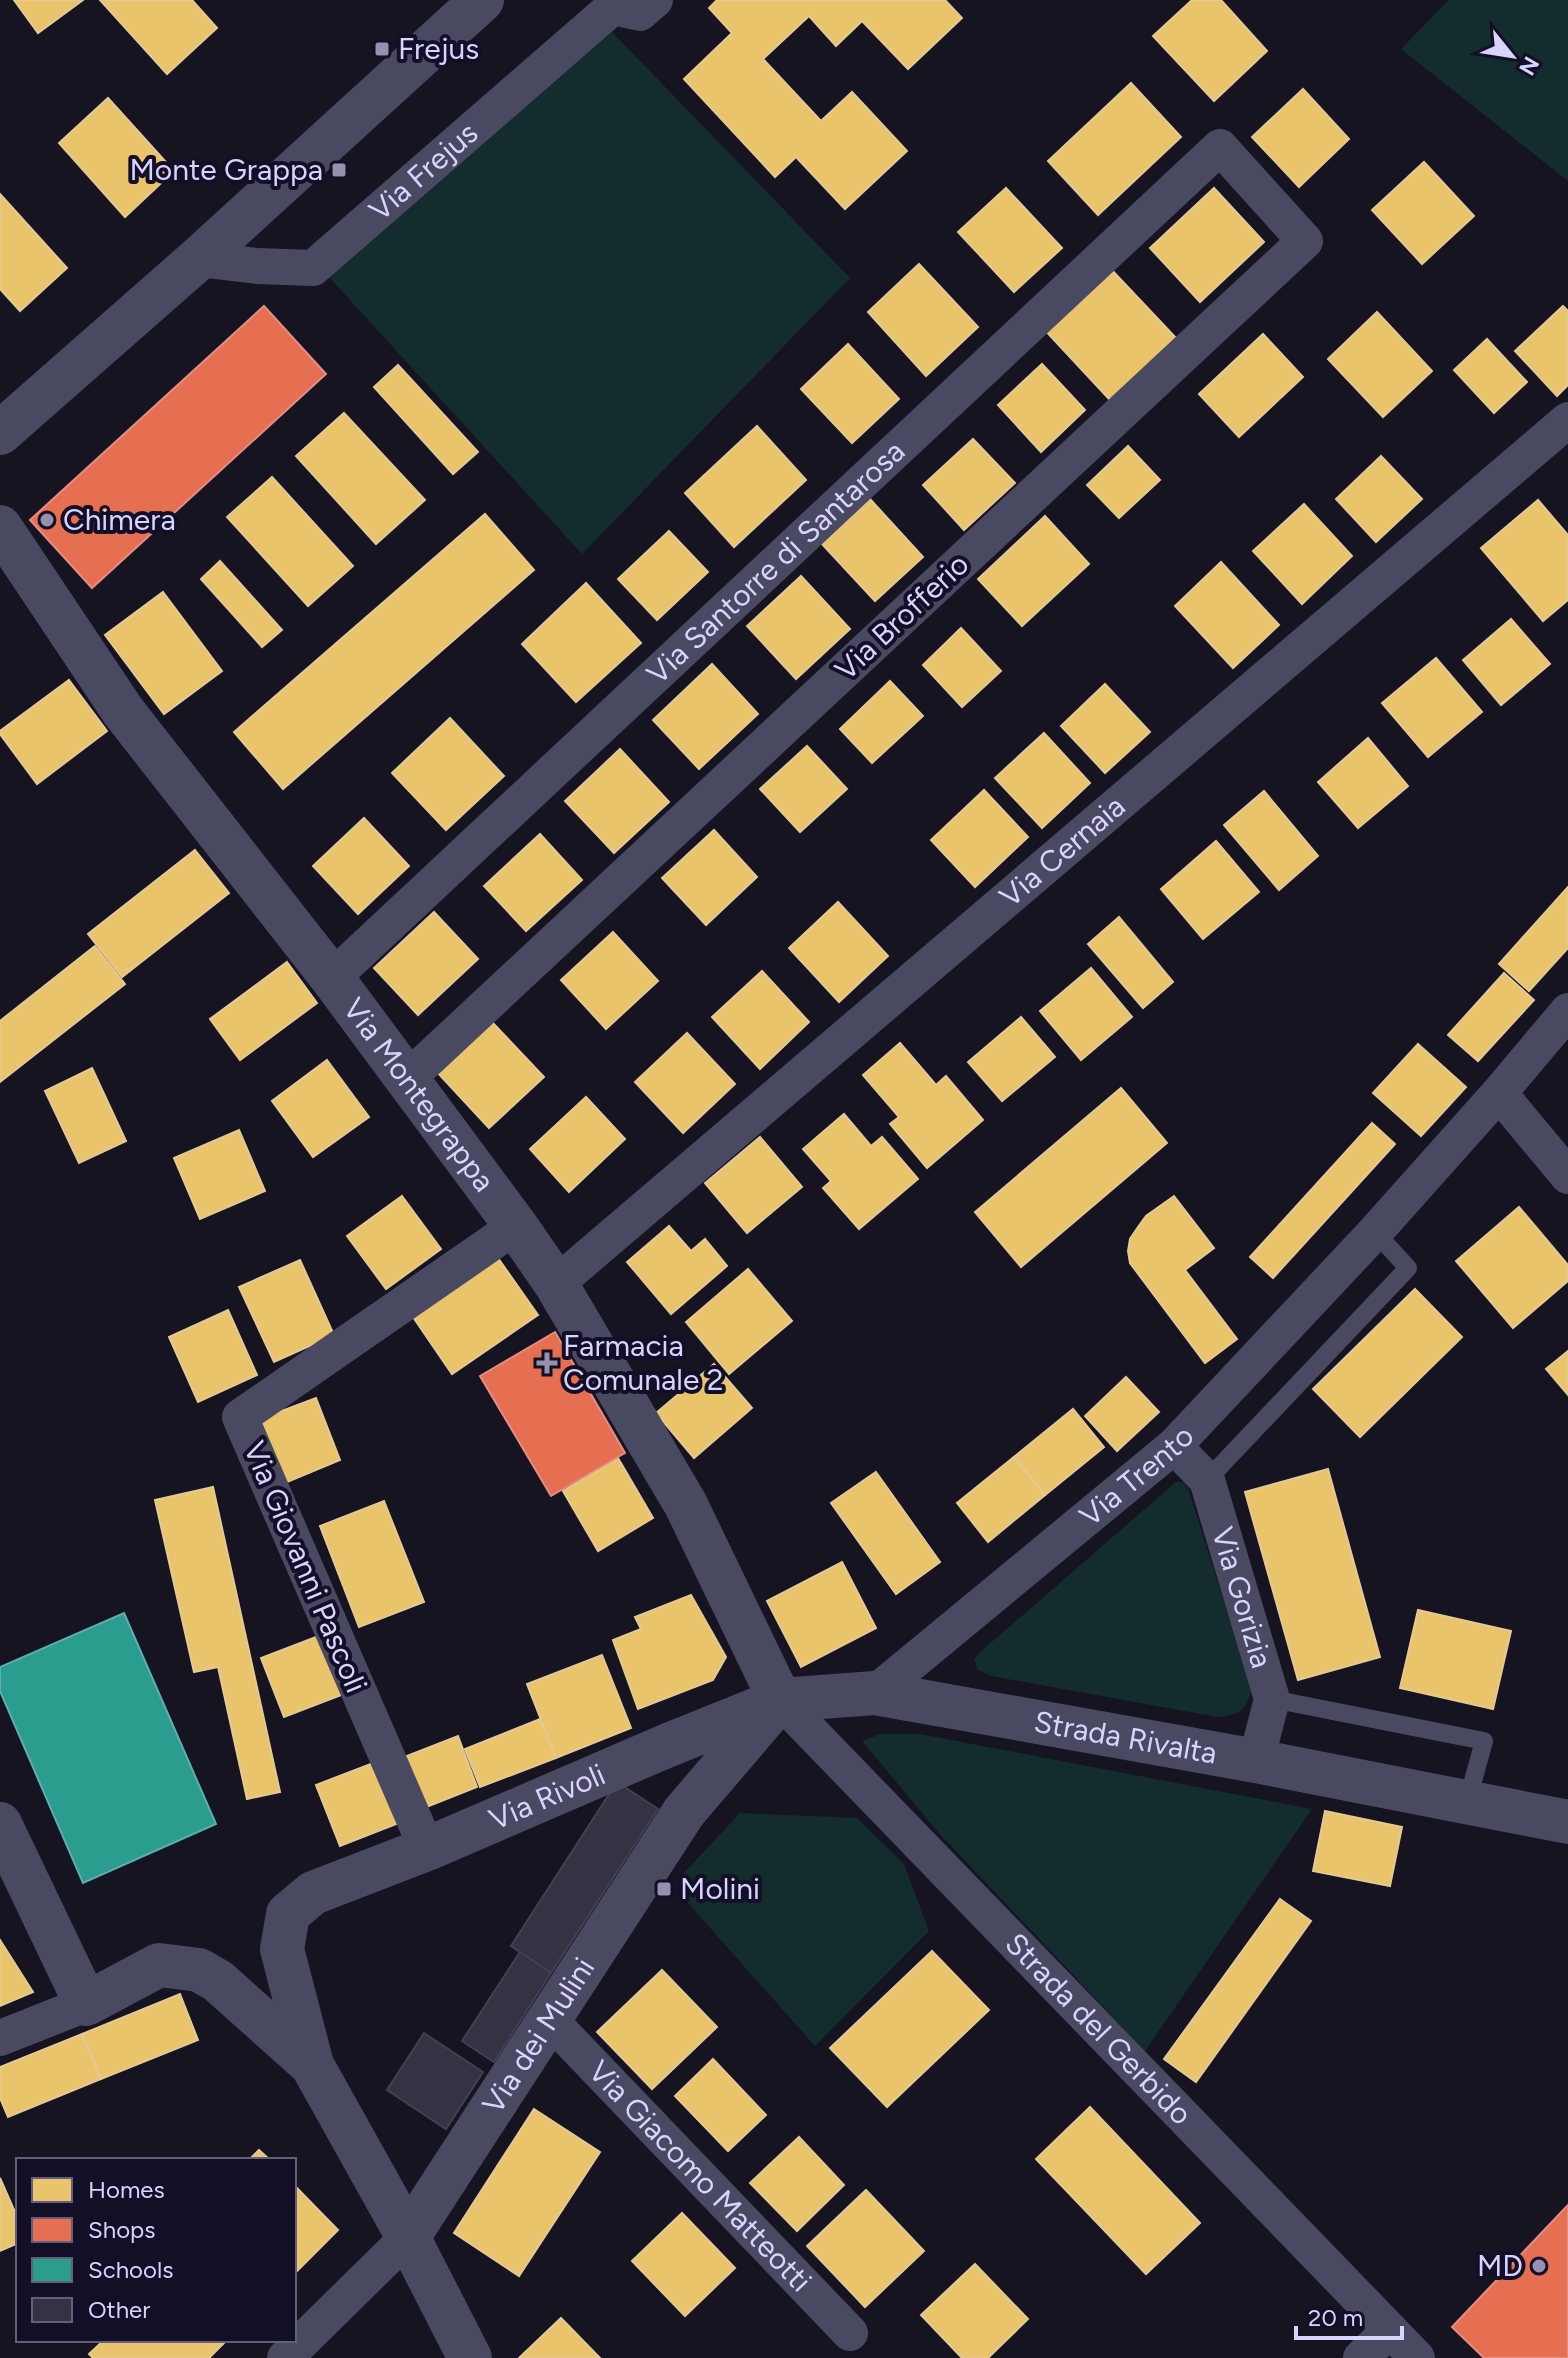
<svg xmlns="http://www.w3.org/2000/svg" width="1568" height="2358" font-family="Figtree,sans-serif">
	<rect width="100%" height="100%" fill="#161421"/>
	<g fill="#132c2d">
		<path d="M1449,0H1568V181L1401,49Z"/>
		<path d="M612,32L850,278L582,554L327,275Z"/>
		<path d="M1176,1482H1183L1188,1488L1252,1690C1244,1711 1241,1715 1218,1717L991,1676L978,1670L974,1660L979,1653Z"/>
		<path d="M881,1734H920L1312,1809L1145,2051L938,1832L862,1741Z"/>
		<path d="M740,1813L857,1818L904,1864L929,1931L815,2046L687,1902L683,1874Z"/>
	</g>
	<g fill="#e9c46a" stroke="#e4c997" stroke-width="2">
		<path d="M14,0H83L38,33Z"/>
		<path d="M100,0H192L217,28L167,74Z"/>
		<path d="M717,0H945L962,18L908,69L862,21L836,46L809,16L763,59L821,121L852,92L907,151L845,209L796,157L775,177L684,79L732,33L709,8Z"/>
		<path d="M1192,0H1221L1267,51L1214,101L1153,36Z"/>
		<path d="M1131,83L1181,137L1098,215L1048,161Z"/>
		<path d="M1303,89L1349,139L1299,187L1252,137Z"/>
		<path d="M108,98L174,171L125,217L59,143Z"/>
		<path d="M1424,162L1474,216L1422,264L1372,210Z"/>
		<path d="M1006,188L1062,248L1014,292L958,232Z"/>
		<path d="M1214,188L1264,242L1200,302L1150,248Z"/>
		<path d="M0,194L67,268L20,311L0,289Z"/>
		<path d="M919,264L978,327L926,376L868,312Z"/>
		<path d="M1108,266L1176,338L1110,400L1042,327Z"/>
		<path d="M1563,306L1568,311V385L1557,396L1515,351Z"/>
		<path d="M1377,312L1432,371L1383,417L1328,359Z"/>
		<path d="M1263,334L1303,377L1239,437L1199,394Z"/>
		<path d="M1487,339L1527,382L1494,413L1454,370Z"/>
		<path d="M848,344L899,399L852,443L801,389Z"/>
		<path d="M1042,364L1085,410L1041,452L998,405Z"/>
		<path d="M398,365L478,452L453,474L374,387Z"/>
		<path d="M344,413L425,500L376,544L296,456Z"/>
		<path d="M757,426L806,480L734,547L685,493Z"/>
		<path d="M973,439L1015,483L964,530L923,485Z"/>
		<path d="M1128,446L1160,480L1119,518L1087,485Z"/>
		<path d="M1381,456L1422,499L1376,542L1336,499Z"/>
		<path d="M272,477L353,566L308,606L227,517Z"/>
		<path d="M870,499L923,557L875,601L822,544Z"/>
		<path d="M1538,500L1568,535V600L1543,621L1481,548Z"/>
		<path d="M1304,504L1352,556L1302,604L1253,551Z"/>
		<path d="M485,514L534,570L283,789L234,732Z"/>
		<path d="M1045,516L1089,564L1022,626L978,579Z"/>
		<path d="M669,531L708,572L657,620L618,579Z"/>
		<path d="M220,561L282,630L262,647L201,579Z"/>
		<path d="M1221,562L1279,625L1233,668L1175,606Z"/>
		<path d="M801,576L850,629L796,679L747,626Z"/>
		<path d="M586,583L641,643L576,702L522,644Z"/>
		<path d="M163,592L222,671L164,714L105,635Z"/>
		<path d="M1511,619L1550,664L1501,705L1463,660Z"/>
		<path d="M961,628L1001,671L962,707L923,665Z"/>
		<path d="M1436,658L1482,712L1428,757L1382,703Z"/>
		<path d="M712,664L758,714L699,769L653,720Z"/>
		<path d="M69,680L107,731L37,784L0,734V731Z"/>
		<path d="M890,681L923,716L872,763L840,729Z"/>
		<path d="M1105,684L1150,732L1105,773L1061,726Z"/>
		<path d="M450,718L504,776L446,830L392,773Z"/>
		<path d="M1044,733L1090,783L1042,828L995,778Z"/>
		<path d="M1368,738L1408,786L1358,828L1318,782Z"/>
		<path d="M807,746L847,789L800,832L760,789Z"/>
		<path d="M620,749L669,802L614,853L565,801Z"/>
		<path d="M984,790L1028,837L975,887L931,840Z"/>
		<path d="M1264,791L1318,856L1279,890L1224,825Z"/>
		<path d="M364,818L409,866L358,914L313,866Z"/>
		<path d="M714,830L757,877L706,925L662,878Z"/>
		<path d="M540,834L582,880L526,931L484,886Z"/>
		<path d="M1216,841L1259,892L1203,939L1161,889Z"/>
		<path d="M195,850L229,893L122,977L88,934Z"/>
		<path d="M1568,887V948L1529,991L1499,964Z"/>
		<path d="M838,902L888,956L839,1002L789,948Z"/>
		<path d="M434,912L478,959L418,1015L374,968Z"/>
		<path d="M1119,917L1173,982L1143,1008L1088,944Z"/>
		<path d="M613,932L658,981L606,1029L561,980Z"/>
		<path d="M95,946L125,984L0,1082V1021Z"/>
		<path d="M287,962L317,1003L240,1060L210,1019Z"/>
		<path d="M1091,968L1132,1017L1081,1060L1040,1011Z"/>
		<path d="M762,971L809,1022L760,1069L712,1017Z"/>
		<path d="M1504,973L1534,1000L1478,1061L1448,1035Z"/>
		<path d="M1021,1017L1055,1057L1002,1101L968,1062Z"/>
		<path d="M491,1021L544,1077L489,1128L437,1072Z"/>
		<path d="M687,1033L735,1084L683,1133L635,1082Z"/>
		<path d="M900,1043L936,1085L946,1076L983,1120L927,1168L890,1124L899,1117L863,1075Z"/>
		<path d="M1418,1044L1466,1087L1421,1136L1373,1093Z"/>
		<path d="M327,1060L369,1117L313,1157L272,1101Z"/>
		<path d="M92,1068L126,1141L79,1163L45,1091Z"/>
		<path d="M1121,1088L1167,1143L1021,1267L975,1212Z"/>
		<path d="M586,1097L625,1139L569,1192L530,1149Z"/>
		<path d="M844,1114L871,1146L882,1137L918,1179L859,1229L823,1188L831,1181L803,1149Z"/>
		<path d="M1372,1123L1395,1144L1273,1278L1250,1257Z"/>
		<path d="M239,1130L265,1191L200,1219L174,1158Z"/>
		<path d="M760,1137L802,1187L747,1233L705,1183Z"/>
		<path d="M402,1196L441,1249L386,1289L347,1236Z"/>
		<path d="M1174,1196L1214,1248L1185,1270L1237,1339L1205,1363L1130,1263L1128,1251L1130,1239L1138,1227L1146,1216Z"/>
		<path d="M1519,1207L1568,1265V1281L1513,1328L1456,1261Z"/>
		<path d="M669,1226L691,1251L705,1239L727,1266L671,1314L627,1262Z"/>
		<path d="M498,1258L538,1315L452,1374L413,1317Z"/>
		<path d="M300,1260L334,1335L274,1362L239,1287Z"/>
		<path d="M748,1269L792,1321L729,1374L686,1322Z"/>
		<path d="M1415,1289L1462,1337L1360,1437L1313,1389Z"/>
		<path d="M228,1310L257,1375L198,1402L169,1337Z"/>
		<path d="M1568,1351V1395L1546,1369Z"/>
		<path d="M714,1364L752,1408L694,1458L656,1413Z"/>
		<path d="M1126,1377L1159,1412L1117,1451L1085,1416Z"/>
		<path d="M316,1398L340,1460L280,1485L255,1421Z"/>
		<path d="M1073,1409L1104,1447L1045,1495L1014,1457Z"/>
		<path d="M1014,1457L1045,1495L988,1542L957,1503Z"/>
		<path d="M618,1458L653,1518L598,1551L563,1491Z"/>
		<path d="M1328,1469L1380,1657L1298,1680L1245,1492Z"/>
		<path d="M876,1472L940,1562L896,1594L831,1503Z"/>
		<path d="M213,1487L280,1792L247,1799L218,1667L194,1672L155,1500Z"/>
		<path d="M384,1501L424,1602L359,1627L320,1526Z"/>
		<path d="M842,1562L876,1628L801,1667L767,1601Z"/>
		<path d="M691,1595L726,1657L713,1680L638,1709L613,1640L641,1629L635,1617Z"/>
		<path d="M1418,1610L1511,1631L1493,1709L1400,1688Z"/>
		<path d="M321,1635L344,1694L284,1717L261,1658Z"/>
		<path d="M602,1655L631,1728L556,1758L527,1684Z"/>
		<path d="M540,1719L556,1758L480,1787L465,1749Z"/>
		<path d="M458,1736L477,1787L419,1810L399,1759Z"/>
		<path d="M381,1760L404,1821L340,1846L316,1785Z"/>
		<path d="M1325,1811L1402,1827L1390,1886L1313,1871Z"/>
		<path d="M1280,1899L1311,1921L1196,2082L1164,2059Z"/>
		<path d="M0,1940L33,1992L0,2006Z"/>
		<path d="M932,1951L989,2010L887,2107L830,2048Z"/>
		<path d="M662,1970L717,2027L652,2089L597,2032Z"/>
		<path d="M180,1994L198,2040L101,2079L82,2034Z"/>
		<path d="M82,2034L101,2079L8,2117L0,2098V2067Z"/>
		<path d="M713,2059L766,2115L728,2151L675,2096Z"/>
		<path d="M1090,2107L1200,2223L1146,2274L1036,2159Z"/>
		<path d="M534,2109L600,2152L519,2276L454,2233Z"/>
		<path d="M799,2137L844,2185L797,2231L750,2183Z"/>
		<path d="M259,2150L270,2160H249Z"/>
		<path d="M0,2178L18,2219V2243L0,2251Z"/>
		<path d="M294,2185L338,2230L294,2274Z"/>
		<path d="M866,2190L924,2251L865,2307L807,2246Z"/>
		<path d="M682,2213L735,2268L685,2316L632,2261Z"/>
		<path d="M975,2264L1028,2319L988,2358H962L921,2315Z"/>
		<path d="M561,2318L600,2358H519Z"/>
		<path d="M104,2340H227L209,2358H93L89,2354Z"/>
	</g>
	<g fill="#e76f51" stroke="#e38d85" stroke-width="2">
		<path d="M264,306L326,374L92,588L30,520Z"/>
		<path d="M555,1332L625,1453L551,1496L480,1376Z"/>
		<path d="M1568,2205V2358H1484L1452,2327Z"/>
	</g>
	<path fill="#2a9d8f" stroke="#5eaeb1" stroke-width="2" d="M124,1613L216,1824L83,1883L0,1691V1667Z"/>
	<g fill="#343243" stroke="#433f54" stroke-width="2">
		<path d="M617,1782L658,1809L551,1973L511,1946Z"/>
		<path d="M520,1952L551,1973L494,2062L462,2041Z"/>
		<path d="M424,2033L483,2072L446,2129L387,2090Z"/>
	</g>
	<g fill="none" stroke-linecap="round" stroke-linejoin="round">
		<g stroke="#4a4962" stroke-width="18">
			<path d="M1207,1480L1408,1268L1375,1232"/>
			<path d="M1272,1699L1484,1741L1467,1803"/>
		</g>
		<g stroke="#4a4962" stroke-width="36">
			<path d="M613,7L640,13L655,0"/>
			<path id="s1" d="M198,259L257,266L313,268L613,7"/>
			<path id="s2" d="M332,978L1220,147L1305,241L407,1079"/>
			<path d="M1499,1093L1568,1176"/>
			<path id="s3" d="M556,1284L1568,420"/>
			<path id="s4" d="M1174,1446L1207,1480L1272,1699L1256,1761"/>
			<path id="s5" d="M875,1693L1174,1446L1375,1232L1499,1093L1568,1011"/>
			<path id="s6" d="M780,1700L1417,2358"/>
			<path d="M427,1849L240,1417L516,1226"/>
			<path id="s7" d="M549,2019L850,2333"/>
			<path d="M0,2038L86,2004"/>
			<path d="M285,2358L408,2237"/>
			<path d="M1361,2358L1390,2330"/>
		</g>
		<g stroke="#4a4962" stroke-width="44">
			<path d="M0,433L198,259L482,0"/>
			<path id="s8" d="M0,527L123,711L332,978L516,1226L556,1284L686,1505L780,1700"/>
			<path d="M0,1824L86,2004L159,1965L199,1970L218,1981L312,2065"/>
			<path id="s9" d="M408,2237L684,1812L777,1703"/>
			<path id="s10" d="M470,2358L408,2237L312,2065L282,1949L288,1914L313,1893L427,1849L666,1746L780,1700L875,1693L1256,1761L1568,1822"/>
		</g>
	</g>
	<g fill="#9591b1" stroke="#130f26" stroke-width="3">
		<rect x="374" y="41" width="16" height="16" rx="4"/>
		<rect x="331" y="162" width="16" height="16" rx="4"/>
		<circle cx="47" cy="520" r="8"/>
		<path d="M543 1351h8v8h8v8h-8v8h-8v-8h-8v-8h8z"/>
		<rect x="656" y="1881" width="16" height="16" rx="4"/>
		<circle cx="1539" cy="2266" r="8"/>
	</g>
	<g text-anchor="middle" stroke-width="8" stroke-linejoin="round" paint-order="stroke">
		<g font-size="30" fill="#d9d4ff" stroke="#130f26" text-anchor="start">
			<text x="398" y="59">Frejus</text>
			<text x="323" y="180" text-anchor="end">Monte Grappa</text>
			<text x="63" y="530">Chimera</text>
			<text x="563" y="1356">Farmacia<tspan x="563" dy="34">Comunale 2</tspan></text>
			<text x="680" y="1899">Molini</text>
			<text x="1523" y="2276" text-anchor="end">MD</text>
		</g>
		<g font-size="30" fill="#d9d4ff" stroke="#130f26">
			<text dy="10" stroke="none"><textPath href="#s1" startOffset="262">Via Frejus</textPath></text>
			<text dy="10" stroke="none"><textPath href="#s2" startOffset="608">Via Santorre di Santarosa</textPath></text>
			<text transform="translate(902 617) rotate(-43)" y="10">Via Brofferio</text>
			<text dy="10" stroke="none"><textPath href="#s3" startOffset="666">Via Cernaia</textPath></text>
			<text dy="10" stroke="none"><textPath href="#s8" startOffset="706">Via Montegrappa</textPath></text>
			<text dy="10" stroke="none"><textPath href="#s5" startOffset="340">Via Trento</textPath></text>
			<text transform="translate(305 1567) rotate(67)" y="10">Via Giovanni Pascoli</text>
			<text dy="10" stroke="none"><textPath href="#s4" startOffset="170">Via Gorizia</textPath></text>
			<text dy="10" stroke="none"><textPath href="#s10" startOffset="1376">Strada Rivalta</textPath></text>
			<text dy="10" stroke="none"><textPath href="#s10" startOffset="774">Via Rivoli</textPath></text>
			<text dy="10" stroke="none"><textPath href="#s6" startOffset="458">Strada del Gerbido</textPath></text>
			<text dy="10" stroke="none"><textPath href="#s9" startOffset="240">Via dei Mulini</textPath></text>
			<text dy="10" stroke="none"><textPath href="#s7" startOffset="218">Via Giacomo Matteotti</textPath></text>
		</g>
	</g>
	<rect x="16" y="2158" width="280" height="184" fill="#130f26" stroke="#625e7d" stroke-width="2"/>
	<rect x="32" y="2178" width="40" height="24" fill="#e9c46a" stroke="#625e7d" stroke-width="2"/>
	<text x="88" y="2198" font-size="24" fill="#d9d4ff">Homes</text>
	<rect x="32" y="2218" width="40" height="24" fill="#e76f51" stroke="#625e7d" stroke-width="2"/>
	<text x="88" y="2238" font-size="24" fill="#d9d4ff">Shops</text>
	<rect x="32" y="2258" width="40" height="24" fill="#2a9d8f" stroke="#625e7d" stroke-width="2"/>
	<text x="88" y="2278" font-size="24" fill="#d9d4ff">Schools</text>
	<rect x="32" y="2298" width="40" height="24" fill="#343243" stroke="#625e7d" stroke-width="2"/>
	<text x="88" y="2318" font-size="24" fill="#d9d4ff">Other</text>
	<g transform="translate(1512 56) rotate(120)" stroke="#130f26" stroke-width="6" paint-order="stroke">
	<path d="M0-6L14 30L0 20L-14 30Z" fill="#d9d4ff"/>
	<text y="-12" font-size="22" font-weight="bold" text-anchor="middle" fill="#d9d4ff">N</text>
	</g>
	<path d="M1296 2326v12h106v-12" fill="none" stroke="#d9d4ff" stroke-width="4"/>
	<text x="1308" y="2326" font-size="24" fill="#d9d4ff" stroke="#130f26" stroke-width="6" paint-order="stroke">20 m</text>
</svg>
